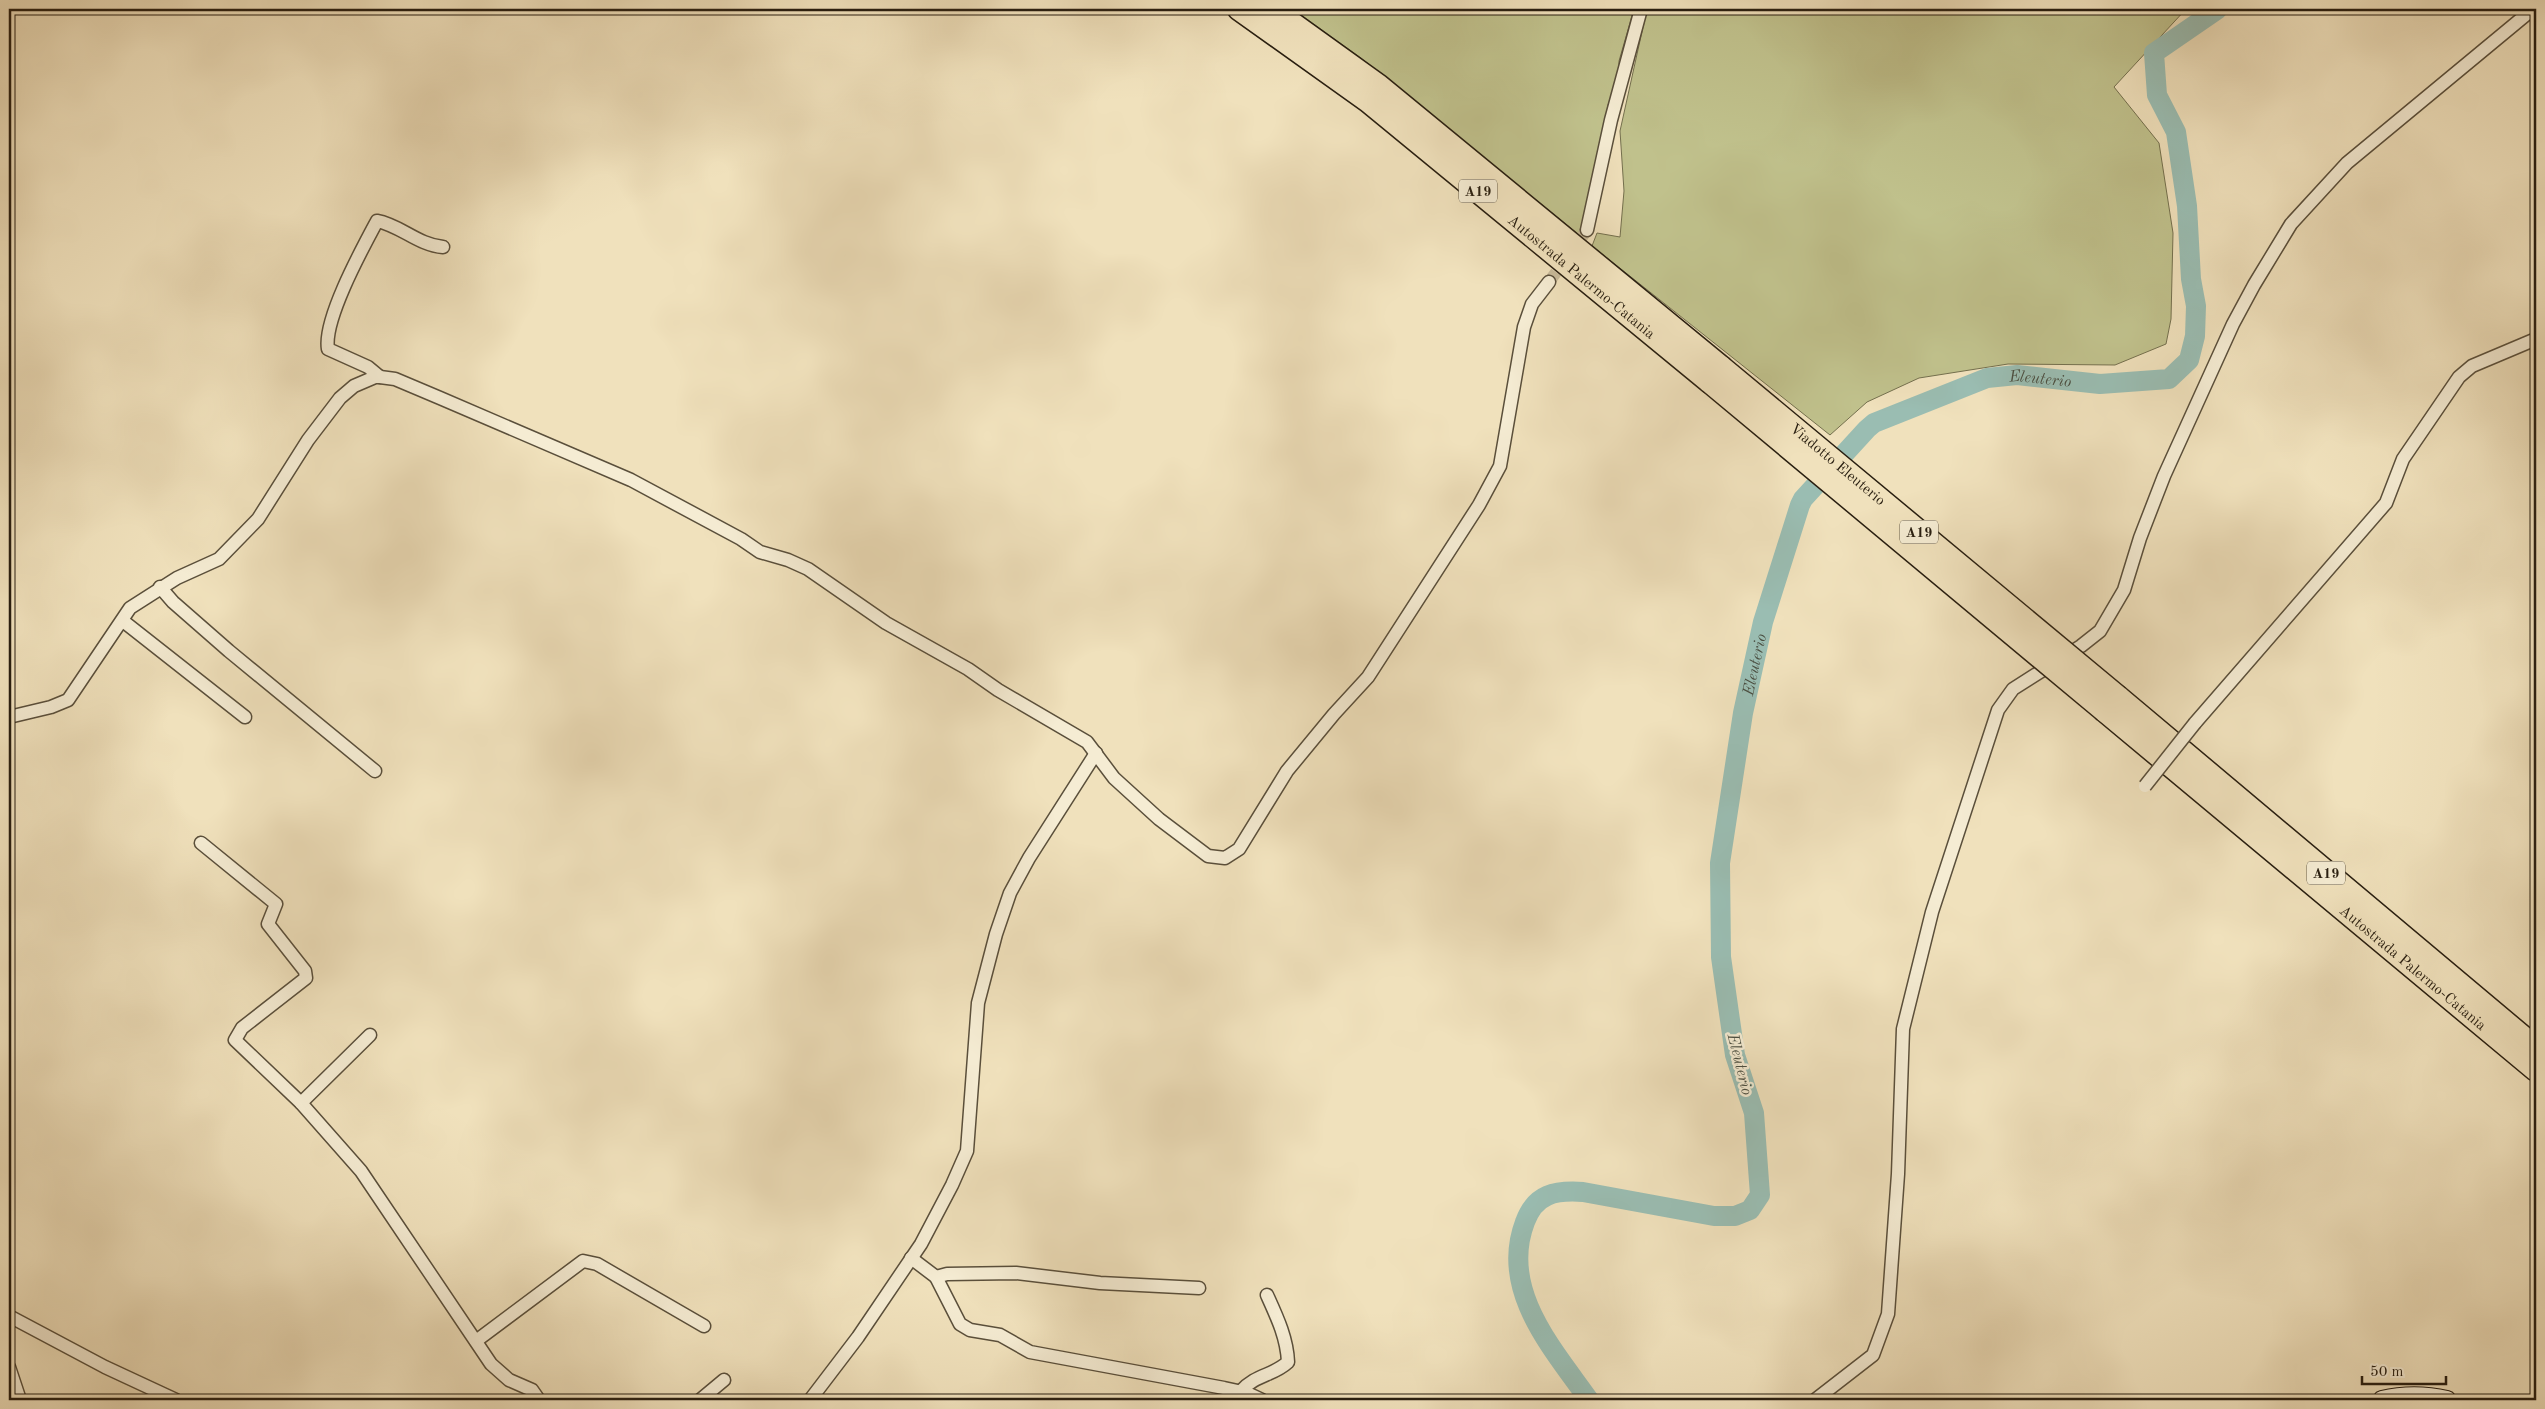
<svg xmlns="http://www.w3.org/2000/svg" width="2545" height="1409" font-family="'Old Standard TT',serif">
	<rect width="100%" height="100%" fill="#f0e1bc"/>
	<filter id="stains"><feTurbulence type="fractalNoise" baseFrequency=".004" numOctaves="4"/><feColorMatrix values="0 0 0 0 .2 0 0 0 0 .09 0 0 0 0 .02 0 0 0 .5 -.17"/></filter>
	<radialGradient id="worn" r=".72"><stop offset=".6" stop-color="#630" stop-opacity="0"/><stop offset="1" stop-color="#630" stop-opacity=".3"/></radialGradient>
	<g fill="#c0c18c" stroke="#74704e">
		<path d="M1293,9H1634L1619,61V75L1608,105L1607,121L1582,226L1578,234L1361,58Z"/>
		<path d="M1647,9H2186L2114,87L2159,143L2173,233L2171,319L2166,344L2115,365L2008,364L1919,378L1867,402L1830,435L1592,246L1597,233L1620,237L1624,191L1620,131Z"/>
	</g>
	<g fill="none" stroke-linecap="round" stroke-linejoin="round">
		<path stroke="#9abdb2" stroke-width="20" id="s1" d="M1589,1400C1553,1349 1499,1290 1525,1222C1535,1194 1555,1190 1583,1192L1714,1216H1735L1750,1210L1760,1195L1754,1113L1735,1055L1721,957L1720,863L1743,713L1763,622L1800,505L1803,499L1867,429L1874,423L1987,378L2017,375L2100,384L2169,379L2189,360L2195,336L2196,306L2191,279L2187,206L2176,132L2157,95L2154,53L2218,9"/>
		<path stroke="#c8ba9a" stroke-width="12" stroke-dasharray="12 6" stroke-linecap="butt" d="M1549,282L1587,230"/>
		<defs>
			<g id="street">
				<path d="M1587,230L1611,120L1641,9"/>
				<path d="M380,377L368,367L328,349C323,320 362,249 377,221C400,225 418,245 443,247"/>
				<path d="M160,587L173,602L229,651L375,771"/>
				<path d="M123,621L245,717"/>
				<path d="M9,717L51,707L68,700L130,608L177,578L219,559L258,519L308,440L340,398L354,386L375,377H380L395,379L440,398L631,480L741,539L760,552L788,560L808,569L886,623L968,669L998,690L1087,742L1114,778L1159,819L1208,856L1225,858L1239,849L1287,771L1334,714L1368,677L1479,505L1500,466L1524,327L1532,304L1549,282"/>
				<path d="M2195,723L2386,503L2403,459L2459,377L2472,366L2536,339"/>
				<path d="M201,843L276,904L268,924L305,971L306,978L242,1028L235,1040L301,1103L361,1171L491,1364L509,1380L532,1390L539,1400"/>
				<path d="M301,1103L370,1035"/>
				<path d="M911,1258L936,1277L960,1324L970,1330L1000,1335L1030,1352L1224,1388L1247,1393L1262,1400"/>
				<path d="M936,1277L947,1274L1016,1273L1100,1283L1199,1288"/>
				<path d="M9,1316L105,1367L176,1400"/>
				<path d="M476,1341L583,1261L597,1264L704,1326"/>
				<path d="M9,1367L20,1400"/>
				<path d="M1241,1391C1256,1374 1273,1376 1288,1362C1287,1338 1277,1317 1267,1295"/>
				<path d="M700,1400L724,1380"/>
				<path d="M810,1400L858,1337L921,1244L952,1185L967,1151L978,1003L996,934L1010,893L1029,858L1096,753"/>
				<path d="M1815,1400L1873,1355L1888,1314L1898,1174L1903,1029L1932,912L1998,710L2013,689L2081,646L2100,631L2124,590L2140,538L2164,476L2233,324L2254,285L2291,224L2347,163L2533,9"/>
			</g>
			<path id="secondary" d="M2382,1400C2403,1395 2425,1395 2447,1400"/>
			<g id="highway">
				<path id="s2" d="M1239,9L1368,101L1710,382"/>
				<path d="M1272,9L1379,86L1721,367"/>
				<path d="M2118,697L2536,1048"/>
				<path id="s3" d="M2105,711L2536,1070"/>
			</g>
		</defs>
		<use href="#street" stroke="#5a4f3b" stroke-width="15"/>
		<use href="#secondary" stroke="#281e10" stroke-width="20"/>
		<use href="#highway" stroke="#281e10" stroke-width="25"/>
		<use href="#street" stroke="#f5ecd3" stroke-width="12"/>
		<use href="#secondary" stroke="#f5ecd3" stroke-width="18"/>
		<use href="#highway" stroke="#f0e1bc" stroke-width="22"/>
		<defs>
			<path id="street-bridge" d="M2145,786L2195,723"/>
			<g id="highway-bridge">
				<path id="s4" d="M1721,367L2118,697"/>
				<path d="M1710,382L2105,711"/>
			</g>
		</defs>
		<use href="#street-bridge" stroke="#5a4f3b" stroke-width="15" stroke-linecap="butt"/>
		<use href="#highway-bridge" stroke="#281e10" stroke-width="25" stroke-linecap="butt"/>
		<use href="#street-bridge" stroke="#f5ecd3" stroke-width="12"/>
		<use href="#highway-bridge" stroke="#f0e1bc" stroke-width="22"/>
	</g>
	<g text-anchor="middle" stroke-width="5" stroke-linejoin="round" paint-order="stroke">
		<g fill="#f5ecd3" stroke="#665c4a" stroke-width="1">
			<rect x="1459" y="179.5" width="38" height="23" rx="4"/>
			<rect x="1900" y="520.5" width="38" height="23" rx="4"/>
			<rect x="2307" y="861.5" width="38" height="23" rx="4"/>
		</g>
		<g font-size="14" font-weight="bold" fill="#281e10">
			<text x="1478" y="196">A19</text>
			<text x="1919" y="537">A19</text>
			<text x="2326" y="878">A19</text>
		</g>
		<g font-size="15" fill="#281e10" stroke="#f5ecd3">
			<text dy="5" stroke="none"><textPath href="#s2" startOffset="435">Autostrada Palermo-Catania</textPath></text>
			<text dy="5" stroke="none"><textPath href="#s4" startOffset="152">Viadotto Eleuterio</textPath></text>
			<text dy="5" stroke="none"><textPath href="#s3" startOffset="401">Autostrada Palermo-Catania</textPath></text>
		</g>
		<g font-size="16" font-style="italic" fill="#4a4e41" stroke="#f5ecd3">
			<text dy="6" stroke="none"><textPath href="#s1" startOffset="1448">Eleuterio</textPath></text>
			<text dy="6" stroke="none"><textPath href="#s1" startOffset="996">Eleuterio</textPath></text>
			<text transform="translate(1741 1064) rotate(76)" y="6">Eleuterio</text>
		</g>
	</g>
	<rect width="2545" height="1409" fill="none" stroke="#f0e1bc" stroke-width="30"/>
	<rect x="10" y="10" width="2525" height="1389" fill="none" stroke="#281e10" stroke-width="2.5"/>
	<rect x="15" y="15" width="2515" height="1379" fill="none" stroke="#281e10"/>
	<path d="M2362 1376v8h84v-8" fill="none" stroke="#281e10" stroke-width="2.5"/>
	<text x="2370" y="1376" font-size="15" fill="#281e10" stroke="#f5ecd3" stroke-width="4" paint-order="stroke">50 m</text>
	<rect width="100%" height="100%" filter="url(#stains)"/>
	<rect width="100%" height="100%" fill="url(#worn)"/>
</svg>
